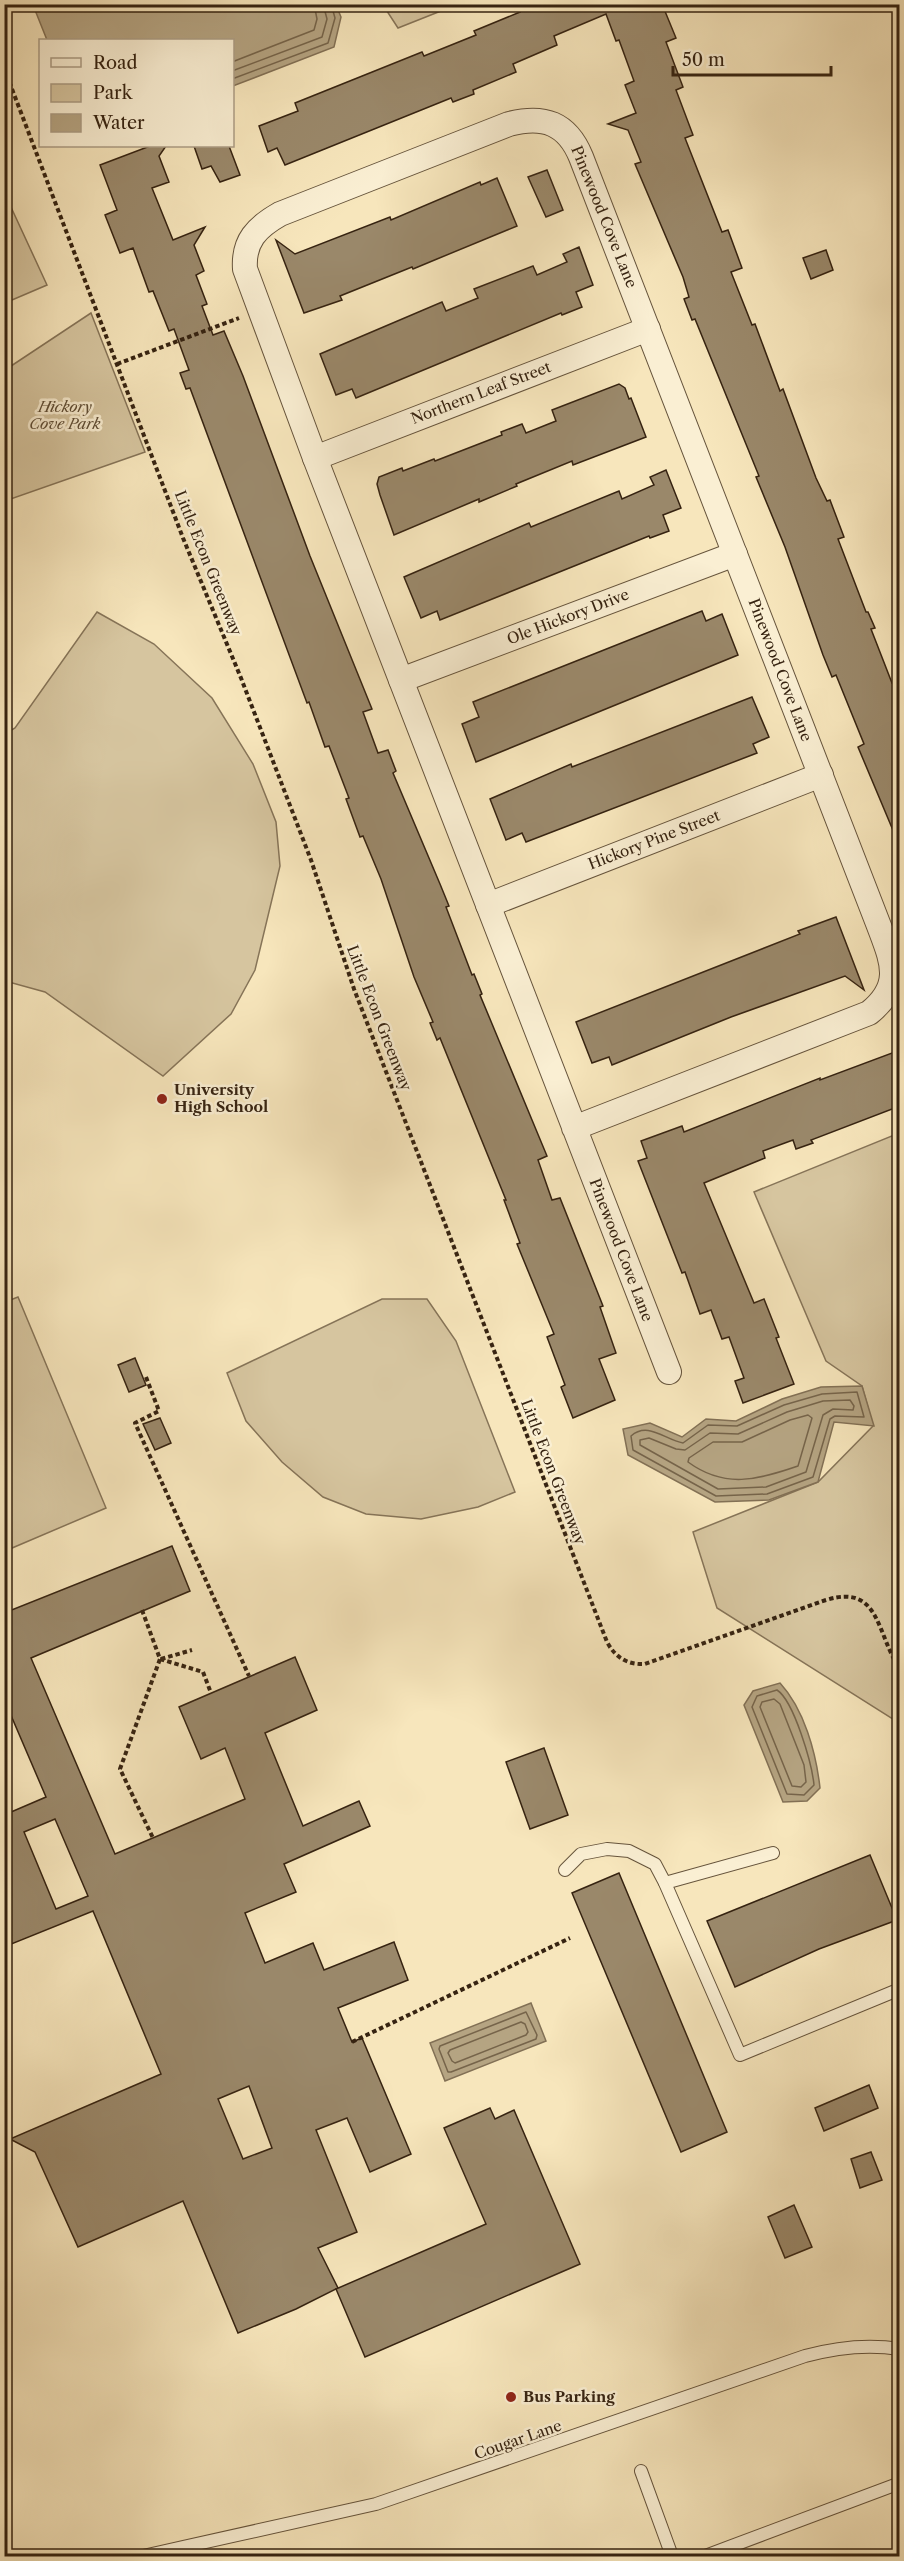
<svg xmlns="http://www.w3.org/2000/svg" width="904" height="2561" font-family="'Libre Caslon Text',serif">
	<rect width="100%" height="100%" fill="#f7e6bc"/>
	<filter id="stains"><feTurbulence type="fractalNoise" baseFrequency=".00333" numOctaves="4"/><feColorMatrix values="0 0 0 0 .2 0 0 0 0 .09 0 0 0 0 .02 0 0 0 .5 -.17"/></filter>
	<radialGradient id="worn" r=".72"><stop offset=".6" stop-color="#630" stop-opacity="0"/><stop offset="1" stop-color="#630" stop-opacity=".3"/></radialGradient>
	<g fill="#d6c59f" stroke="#867458" stroke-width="1.5">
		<path d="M383,5H456L398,28Z"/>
		<path d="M4,192L47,285L5,303H4Z"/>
		<path d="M91,313L145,452L5,501V370Z"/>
		<path d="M97,612L154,644L212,698L253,764L276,822L280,866L255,970L231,1014L163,1076L45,992L5,981V734L15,728Z"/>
		<path d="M899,1133V1723L717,1608L693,1532L818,1482L873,1426L862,1386L826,1361L754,1192Z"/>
		<path d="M18,1297L106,1508L5,1551V1302Z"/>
		<path d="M382,1299H427L456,1341L515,1492L478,1507L421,1519L366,1514L323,1497L282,1462L246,1421L227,1373Z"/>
	</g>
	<g fill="#b5a482" stroke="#827055" stroke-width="1.5">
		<path d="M336,5L341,17L334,47L233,86L232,40H47L33,5Z"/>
		<path d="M862,1386L874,1426L834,1422L818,1482L769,1500L715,1502L628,1455L623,1429L650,1423L682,1437L706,1419L736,1421L782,1399L821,1387Z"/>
		<path d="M780,1683C804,1709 816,1752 820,1788L807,1801L783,1802L744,1705L753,1691Z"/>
		<path d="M531,2003L546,2041L445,2081L430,2043Z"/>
	</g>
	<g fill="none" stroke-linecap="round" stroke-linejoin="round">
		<g stroke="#76644a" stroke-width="1.5">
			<path d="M232,62L314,30L317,19L314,4"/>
			<path d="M232,71L322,37L327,19L323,4"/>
			<path d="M232,79L328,43L335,18L331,4"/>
			<path d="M857,1392L864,1417L835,1416L830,1419L813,1477L767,1494L716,1496L633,1450L631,1436C648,1421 665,1440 683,1443L708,1425L737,1426L784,1405L822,1394Z"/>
			<path d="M850,1400L854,1406L853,1410L833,1409L823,1415L806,1472L766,1487L718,1489L640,1445V1440L649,1438L676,1449L685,1450L710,1433L738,1434L787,1412L823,1401Z"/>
			<path d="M808,1415L812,1418L798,1466C757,1480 725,1489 688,1462L689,1458L713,1442H742L790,1420Z"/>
			<path d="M777,1690C794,1701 812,1764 814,1785L804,1795L787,1794L752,1707L757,1696Z"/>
			<path d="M774,1699L780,1704L804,1765L806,1782L801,1787L792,1786L760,1707L762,1702Z"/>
			<path d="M526,2012L537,2035L536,2039L451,2072H448L439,2049L440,2046Z"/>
			<path d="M521,2022L525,2024L528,2032L526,2035L455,2063L452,2061L448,2053L450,2050Z"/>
		</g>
	</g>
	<g fill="#9a886a" stroke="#362311" stroke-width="1.5" fill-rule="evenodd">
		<path d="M516,4H662L676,38L666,42L683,87L676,90L693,135L685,138L722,232L728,230L742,268L731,272L752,325L755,324L780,391L783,389L816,478L827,501L830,500L844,537L838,539L866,612H868L875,628L871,629L892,683L900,680V847L858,747L864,744L836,675L832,677L823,655L785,547L756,477L759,476L695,319L692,320L684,299L689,297L683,277L635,164L641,162L628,130L608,124L636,113L625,85L634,81L619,40L616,41L606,14L554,36L557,45L513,64L516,72L473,90L474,94L453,102L451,98L285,165L277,148L268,152L259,126L298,111L295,103L422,52L424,56L476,35L474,31L520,12Z"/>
		<path d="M150,146H166L159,156L169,182L152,188L173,240L205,227L194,245L204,271L196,275L207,304L202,306L213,335L224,331L243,376L310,556L372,709L363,712L378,753L388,750L396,771L393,773L440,884L449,906L446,907L472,975L474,974L482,994L480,995L547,1156L538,1160L552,1200L560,1198L603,1306L600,1307L616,1353L599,1359L615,1400L573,1418L561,1387L565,1385L547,1337L554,1334L517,1244L520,1243L504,1200H506L440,1038L437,1040L430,1023L433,1022L414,977L381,879L363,836L360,837L346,799L349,798L329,746L325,747L309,702L307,703L190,388L186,389L180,373L189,370L174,329L169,331L153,291L149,292L133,248L120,253L105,215L117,210L100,165Z"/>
		<path d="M194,146H229L240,175L220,182L211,166L202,169Z"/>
		<path d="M547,170L563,210L546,217L528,177Z"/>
		<path d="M497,178L517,226L437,259L413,269L412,267L340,296L342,300L304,313L276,240L295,254L390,217L391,220L480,182L481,185Z"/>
		<path d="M579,247L593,285L576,292L582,307L562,315L561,313L356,398L352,389L336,395L320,354L442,302L446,311L478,298L474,289L533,266L537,275L567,262L563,254Z"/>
		<path d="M826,250L833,270L811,279L803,258Z"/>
		<path d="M619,384L625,388L629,399L631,398L646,437L573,465L572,461L516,484L517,486L479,502V499L394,535L380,495L377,484L379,477L402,468L403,471L434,459L435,461L502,435L501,432L522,424L526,433L556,421L552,410Z"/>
		<path d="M666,470L681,508L663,515L669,531L650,538L649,536L440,620L437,611L421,618L404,577L529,523L531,527L619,491L622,499L654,485L650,477Z"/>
		<path d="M702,611L706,621L722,614L738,655L476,762L462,724L479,717L473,702Z"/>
		<path d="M752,697L769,737L753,744L757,753L526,842L522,833L506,840L490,799L571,764L572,767Z"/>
		<path d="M836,917L864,990L845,976L731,1017L612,1065L609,1057L592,1063L576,1022L800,934L798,931Z"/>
		<path d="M900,1050V1106L811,1140L813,1143L796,1149L793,1140L763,1151L765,1158L704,1183L754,1303L764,1299L779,1337L776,1338L794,1384L743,1403L735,1381L744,1378L729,1337L722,1339L711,1310L700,1314L685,1272L682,1273L638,1161L647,1158L641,1141L682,1126L684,1132L820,1078V1080Z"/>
		<path d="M135,1358L146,1385L129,1392L118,1365Z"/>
		<path d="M160,1418L171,1443L155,1450L143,1424Z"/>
		<path d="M172,1546L190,1591L31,1658L115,1854L245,1799L225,1748L201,1759L179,1707L295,1657L317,1710L265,1733L303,1826L359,1801L370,1826L284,1864L296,1892L245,1913L265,1963L313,1943L324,1970L394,1942L408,1980L338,2008L352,2042L362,2038L411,2154L370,2172L347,2118L316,2130L357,2232L318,2248L338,2288L296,2309L238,2333L183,2201L78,2247L35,2152L10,2139L161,2074L93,1911L4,1947V1815L46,1797L4,1699V1613ZM55,1819L88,1896L56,1909L24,1832ZM249,2086L272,2148L243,2159L218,2099Z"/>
		<path d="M544,1748L568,1815L530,1829L506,1762Z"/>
		<path d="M870,1855L897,1920L819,1949L735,1987L707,1921Z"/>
		<path d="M619,1873L727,2132L681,2152L572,1893Z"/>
		<path d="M869,2085L878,2108L824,2131L815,2108Z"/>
		<path d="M490,2108L495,2119L514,2110L580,2264L365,2357L336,2289L486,2224L444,2128Z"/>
		<path d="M871,2152L882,2180L860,2188L851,2159Z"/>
		<path d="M794,2205L812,2247L785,2258L768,2217Z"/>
	</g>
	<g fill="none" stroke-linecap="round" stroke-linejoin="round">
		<defs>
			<g id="service">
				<path d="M565,1870L581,1854L607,1849L629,1851L655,1864L665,1883L740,2055L900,1989"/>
				<path d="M665,1883L773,1853"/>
				<path d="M641,2471L672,2556"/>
				<path d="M143,2556L376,2504L805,2356C834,2348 869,2344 900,2349"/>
				<path d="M705,2556L900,2483"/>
			</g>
			<g id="minor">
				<path d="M315,458L648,329"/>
				<path d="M401,680L735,554"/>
				<path d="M488,905L821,775"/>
				<path d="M574,1128L869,1013C904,985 892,961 879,926L581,157C567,123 544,115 509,124L280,214C257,227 243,241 245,269L315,458L669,1372"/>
			</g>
		</defs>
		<use href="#service" stroke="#66543c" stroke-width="14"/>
		<use href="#minor" stroke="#66543c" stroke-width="26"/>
		<g stroke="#362311" stroke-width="4" stroke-dasharray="4.5 3" stroke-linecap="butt">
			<path d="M4,68L183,538L241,678L311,860L354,989L607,1642C615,1657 627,1665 645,1664L826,1600C881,1583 876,1635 900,1669"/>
			<path d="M117,364L239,318"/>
			<path d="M146,1377L159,1411L135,1423L249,1676"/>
			<path d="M142,1610L160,1659L120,1769L153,1838"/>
			<path d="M160,1659L203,1672L211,1693"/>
			<path d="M161,1659L192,1650"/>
			<path d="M352,2042L570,1938"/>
		</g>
		<use href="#service" stroke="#faefd3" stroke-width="12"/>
		<use href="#minor" stroke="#faefd3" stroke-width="24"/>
	</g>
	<g fill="#8f2418" stroke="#faefd3" stroke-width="2">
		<circle cx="162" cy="1099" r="6"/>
		<circle cx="511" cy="2397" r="6"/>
	</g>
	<g text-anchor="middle" stroke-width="5" stroke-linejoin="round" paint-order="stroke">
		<g font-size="15" fill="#362311" stroke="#faefd3">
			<text transform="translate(604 217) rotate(68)" y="5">Pinewood Cove Lane</text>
			<text transform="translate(481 393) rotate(-21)" y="5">Northern Leaf Street</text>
			<text transform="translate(208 563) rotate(68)" y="5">Little Econ Greenway</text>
			<text transform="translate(568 617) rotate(-21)" y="5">Ole Hickory Drive</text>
			<text transform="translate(780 670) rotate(69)" y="5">Pinewood Cove Lane</text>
			<text transform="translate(654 840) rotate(-21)" y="5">Hickory Pine Street</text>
			<text transform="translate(379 1018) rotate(69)" y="5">Little Econ Greenway</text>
			<text transform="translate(621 1250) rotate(69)" y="5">Pinewood Cove Lane</text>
			<text transform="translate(553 1472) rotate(69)" y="5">Little Econ Greenway</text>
			<text transform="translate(518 2440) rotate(-19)" y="5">Cougar Lane</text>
		</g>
		<g font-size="15" font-style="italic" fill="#5e4c34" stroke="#faefd3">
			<text x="65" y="412">Hickory<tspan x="65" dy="17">Cove Park</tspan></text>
		</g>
		<g font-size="15" font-weight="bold" fill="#362311" stroke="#faefd3" text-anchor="start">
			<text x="174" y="1095">University<tspan x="174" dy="17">High School</tspan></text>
			<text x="523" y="2402">Bus Parking</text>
		</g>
	</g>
	<rect width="904" height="2561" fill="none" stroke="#f7e6bc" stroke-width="24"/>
	<rect x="6" y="6" width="892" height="2549" fill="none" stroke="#362311" stroke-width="3"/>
	<rect x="12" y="12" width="880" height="2537" fill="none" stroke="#362311" stroke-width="1.5"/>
	<rect x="39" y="39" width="195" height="108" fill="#faefd3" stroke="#ac9d85" stroke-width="1.5"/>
	<rect x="51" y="58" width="30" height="9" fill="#faefd3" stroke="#ac9d85" stroke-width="1.5"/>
	<text x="93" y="69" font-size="18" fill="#362311">Road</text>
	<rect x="51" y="84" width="30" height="18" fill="#d6c59f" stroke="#ac9d85" stroke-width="1.5"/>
	<text x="93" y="99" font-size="18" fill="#362311">Park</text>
	<rect x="51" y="114" width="30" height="18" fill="#b5a482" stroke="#ac9d85" stroke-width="1.5"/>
	<text x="93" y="129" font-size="18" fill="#362311">Water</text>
	<path d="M673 66v9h158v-9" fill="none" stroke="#362311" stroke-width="3"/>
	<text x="682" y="66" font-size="18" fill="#362311" stroke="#faefd3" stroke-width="4.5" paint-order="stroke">50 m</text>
	<rect width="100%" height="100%" filter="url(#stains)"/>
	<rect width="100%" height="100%" fill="url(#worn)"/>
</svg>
